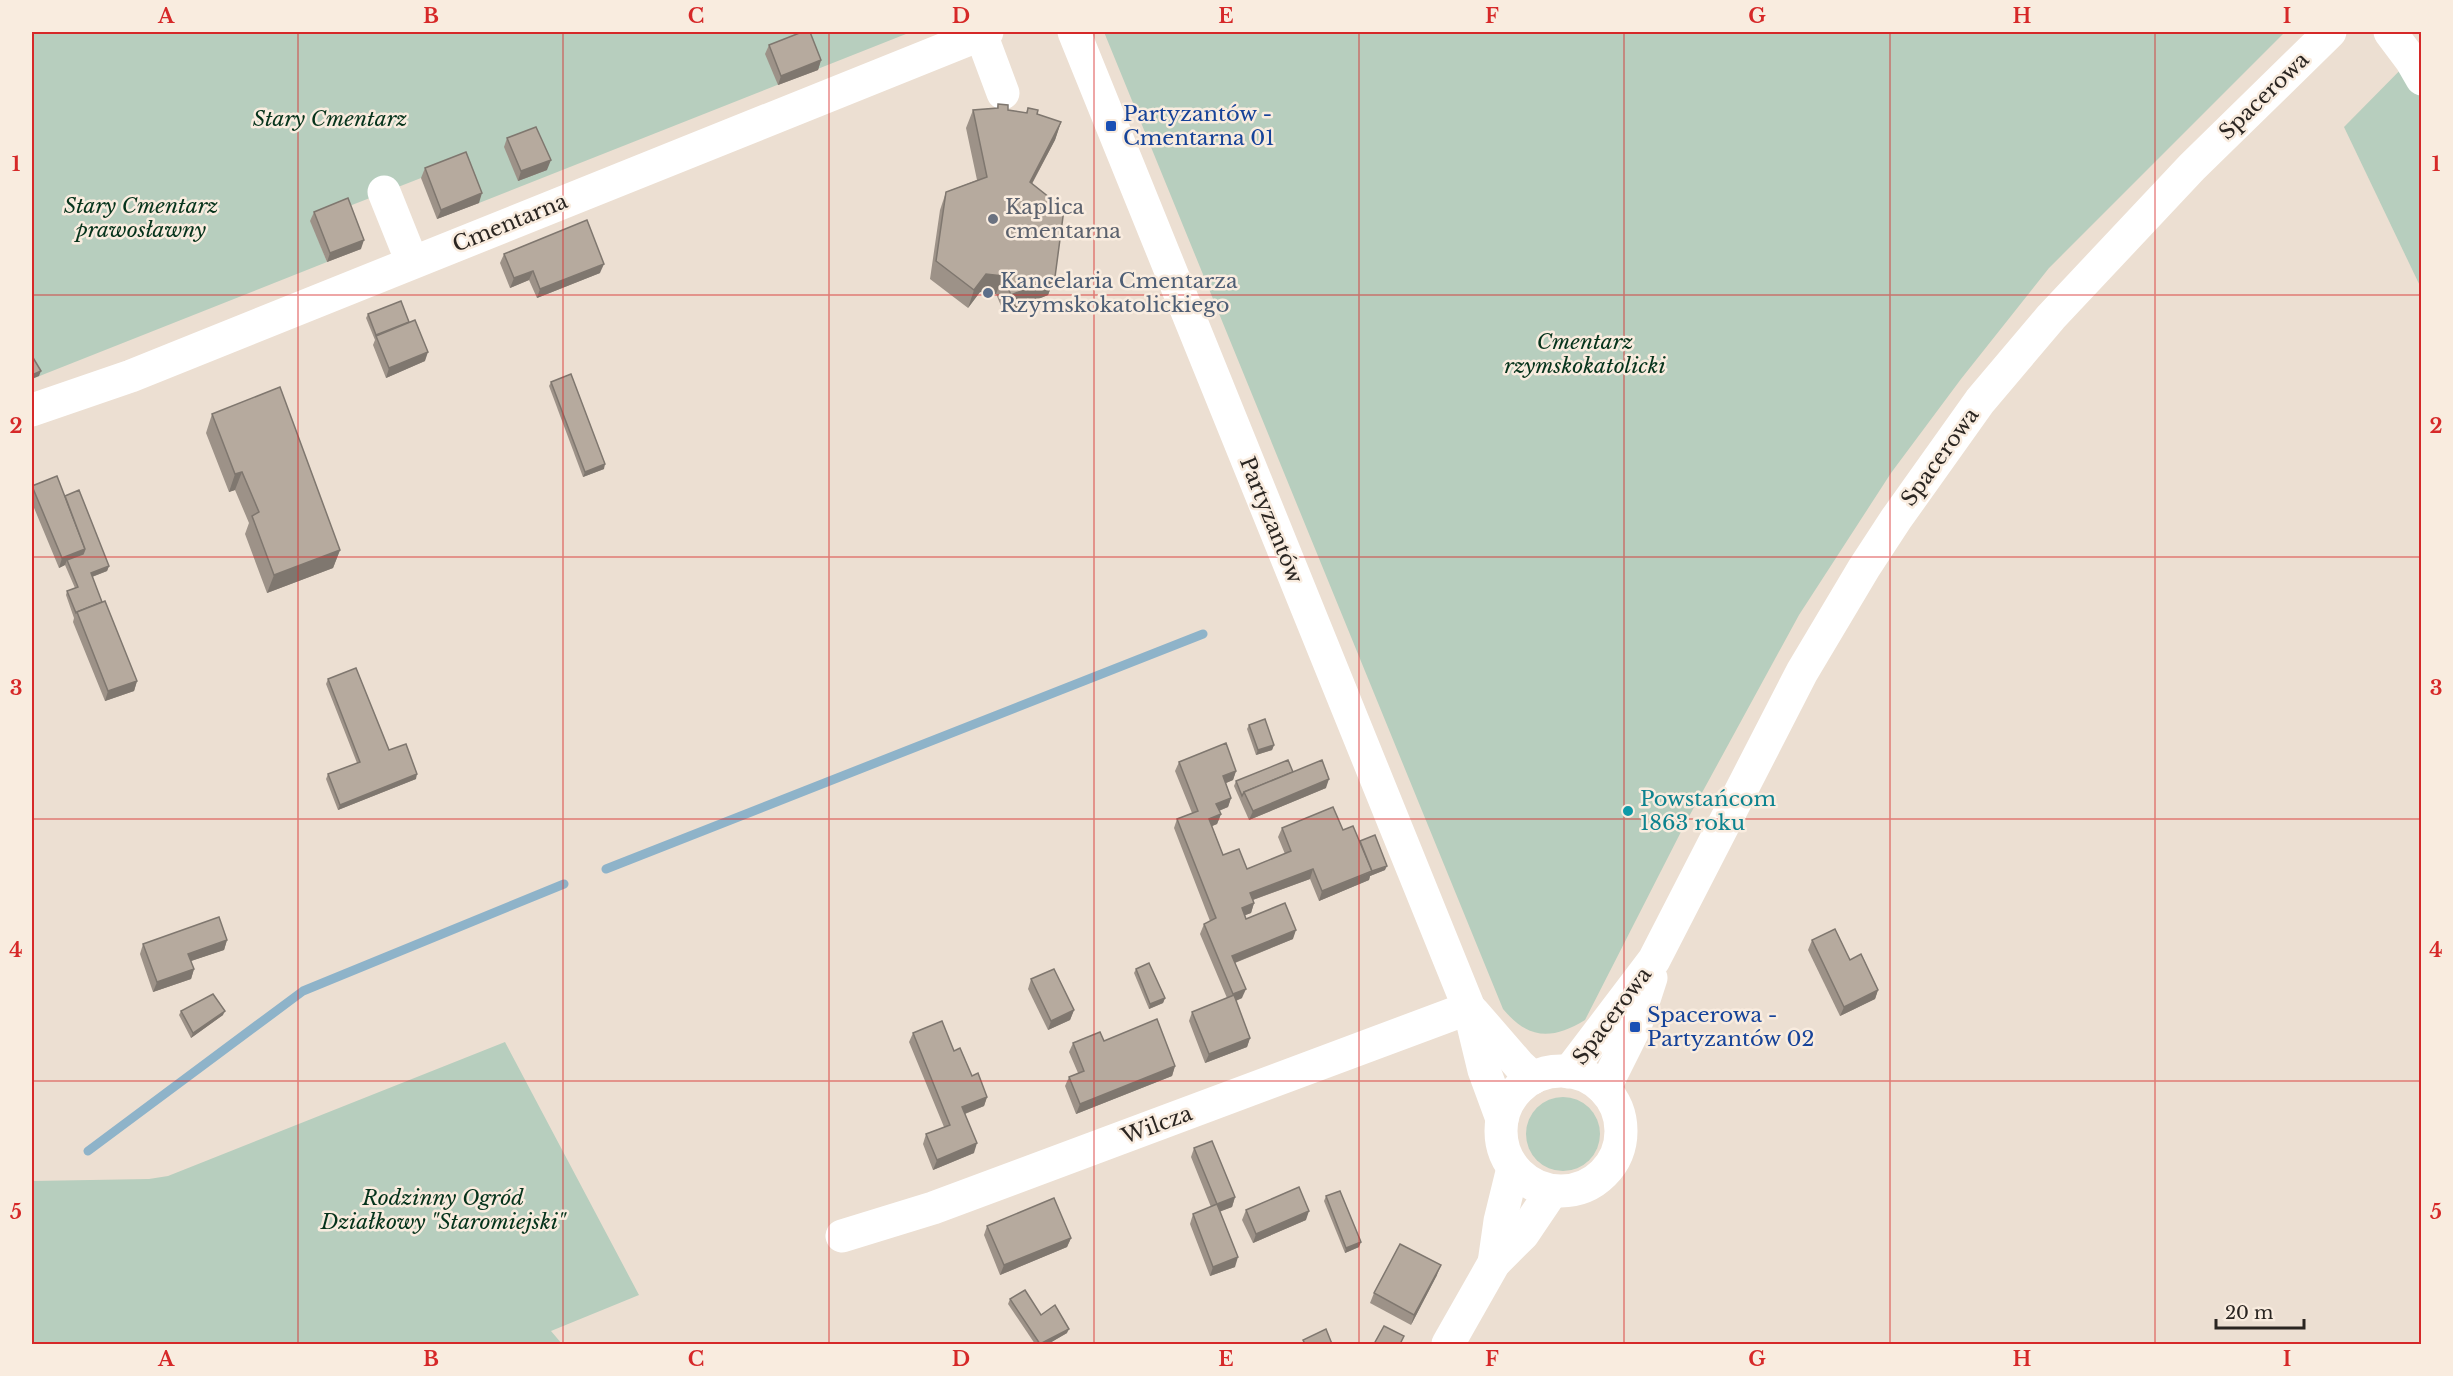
<svg xmlns="http://www.w3.org/2000/svg" width="2453" height="1376" font-family="'Libre Baskerville',serif">
	<rect width="100%" height="100%" fill="#ecdfd2"/>
	<g fill="#b7cebe">
		<path d="M32,32H911L479,203L462,162L311,221L327,262L32,379Z"/>
		<path d="M1104,32H2285L2049,268L1961,379L1891,473L1799,615L1686,822L1585,1020C1552,1040 1529,1040 1503,1009Z"/>
		<path d="M2421,49V288L2344,127Z"/>
		<path d="M505,1042L639,1295L551,1331L562,1344H32V1181L149,1179L168,1176Z"/>
		<circle cx="1563" cy="1134" r="37"/>
	</g>
	<g fill="none" stroke-linecap="round" stroke-linejoin="round">
		<g stroke="#8eb3c9" stroke-width="9">
			<path d="M606,869L1203,634"/>
			<path d="M88,1151L303,991L564,884"/>
		</g>
		<g stroke="#fff" stroke-width="33">
			<path d="M1074,32L1469,1008L1484,1070L1502,1119"/>
			<path d="M2390,32L2411,60L2422,79"/>
			<path d="M981,34L1003,93"/>
			<path d="M384,192L412,262"/>
			<path d="M32,410L131,376L987,32"/>
			<path d="M1473,1012L1519,1065L1533,1078"/>
			<circle cx="1561" cy="1131" r="60"/>
			<path d="M1569,1072L1654,960L1802,672L1864,568L1896,519L1980,401L2051,317L2192,167L2330,32"/>
			<path d="M1604,1089L1635,1027L1651,978"/>
			<path d="M842,1236L933,1208L1469,1008"/>
			<path d="M1494,1263L1500,1221L1513,1168"/>
			<path d="M1448,1344L1494,1263L1523,1234L1552,1191"/>
		</g>
	</g>
	<g fill="#9d9288">
		<path d="M769,45L821,60L818,70L778,85L765,54Z"/>
		<path d="M998,104L1008,110L1026,113L1028,108L1037,114L1061,122L1055,140L1032,184L1055,277L1048,295L1004,313L996,294L980,292L968,308L930,279L940,210L946,192L977,180L966,128L973,110L997,108Z"/>
		<path d="M507,138L547,170L518,181L504,147Z"/>
		<path d="M425,168L479,203L437,219L421,178Z"/>
		<path d="M314,212L361,249L327,262L310,221Z"/>
		<path d="M504,254L600,273L537,298L529,280L510,288L500,263Z"/>
		<path d="M368,314L425,361L386,378L373,345L375,340L366,318Z"/>
		<path d="M551,382L604,469L583,477L549,386Z"/>
		<path d="M212,414L340,550L333,568L267,593L245,534L249,523L235,490L229,492L206,433Z"/>
		<path d="M32,486L65,496L109,566L107,571L92,577L102,602L137,681L134,691L105,701L73,622L74,618L66,595L67,591L75,588L65,565L59,568L32,503Z"/>
		<path d="M328,679L389,750L416,779L338,810L326,779L328,774L357,763L326,684Z"/>
		<path d="M1249,725L1274,745L1272,750L1256,755L1247,729Z"/>
		<path d="M1179,762L1236,771L1233,780L1226,783L1231,798L1228,807L1219,811L1221,814L1217,824L1212,826L1223,855L1247,869L1285,854L1278,837L1282,828L1343,830L1360,841L1385,870L1370,876L1369,880L1319,901L1310,879L1253,900L1254,903L1251,913L1245,915L1246,919L1293,939L1235,963L1242,998L1236,1001L1250,1038L1247,1047L1205,1063L1189,1021L1192,1012L1227,998L1200,934L1204,924L1210,921L1174,828L1177,819L1192,813L1175,771Z"/>
		<path d="M1293,772L1326,788L1249,820L1234,786L1236,781Z"/>
		<path d="M227,940L224,950L191,961L194,969L191,979L153,992L140,954L143,944Z"/>
		<path d="M1812,940L1850,960L1878,990L1875,999L1840,1016L1808,950Z"/>
		<path d="M1136,969L1165,998L1163,1003L1149,1009L1134,973Z"/>
		<path d="M1031,979L1074,1010L1070,1020L1048,1030L1028,989Z"/>
		<path d="M181,1011L223,1015L191,1038L179,1015Z"/>
		<path d="M913,1033L954,1051L987,1097L984,1106L965,1114L974,1153L933,1170L923,1144L926,1134L944,1127L909,1042Z"/>
		<path d="M1104,1041L1175,1066L1172,1076L1076,1114L1065,1086L1069,1077L1078,1073L1069,1052L1073,1043Z"/>
		<path d="M1194,1148L1235,1197L1232,1207L1220,1211L1235,1267L1210,1276L1190,1224L1193,1214L1211,1207L1191,1157Z"/>
		<path d="M1326,1196L1359,1247L1345,1253L1324,1201Z"/>
		<path d="M1246,1210L1306,1220L1253,1243L1242,1220Z"/>
		<path d="M987,1226L1071,1238L1067,1247L1000,1275L984,1235Z"/>
		<path d="M1437,1275L1411,1325L1370,1303L1374,1293Z"/>
		<path d="M1010,1299L1041,1315L1067,1333L1048,1344H1035L1008,1304Z"/>
	</g>
	<g fill="#7f776f">
		<path d="M821,60L818,70L778,85L781,76Z"/>
		<path d="M1061,122L1055,140L1023,200L1030,182Z"/>
		<path d="M551,160L547,170L518,181L521,171Z"/>
		<path d="M482,193L479,203L437,219L441,210Z"/>
		<path d="M364,240L361,249L327,262L330,253Z"/>
		<path d="M604,264L600,273L537,298L540,289Z"/>
		<path d="M533,271L529,280L510,288L514,278Z"/>
		<path d="M986,274L1003,276L996,294L980,292L968,308L974,290Z"/>
		<path d="M1055,277L1048,295L1004,313L1011,295Z"/>
		<path d="M428,352L425,361L386,378L389,368Z"/>
		<path d="M41,371L39,376L32,379V375Z"/>
		<path d="M605,464L604,469L583,477L585,472Z"/>
		<path d="M242,472L235,490L229,492L235,474Z"/>
		<path d="M85,549L82,559L67,560L65,565L59,568L62,558Z"/>
		<path d="M340,550L333,568L267,593L274,575Z"/>
		<path d="M109,566L107,571L89,578L91,573Z"/>
		<path d="M137,681L134,691L105,701L108,691Z"/>
		<path d="M1274,745L1272,750L1256,755L1258,750Z"/>
		<path d="M1236,771L1233,780L1219,786L1223,776Z"/>
		<path d="M417,774L416,779L338,810L340,805Z"/>
		<path d="M1329,779L1326,788L1249,820L1253,811Z"/>
		<path d="M1231,798L1228,807L1213,813L1216,804Z"/>
		<path d="M1221,814L1217,824L1205,829L1209,819Z"/>
		<path d="M1387,866L1385,870L1370,876L1369,880L1319,901L1322,891Z"/>
		<path d="M1313,869L1310,879L1247,902L1250,893Z"/>
		<path d="M1254,903L1251,913L1238,918L1242,908Z"/>
		<path d="M1296,930L1293,939L1229,965L1232,956Z"/>
		<path d="M227,940L224,950L185,963L188,954Z"/>
		<path d="M194,969L191,979L153,992L157,982Z"/>
		<path d="M1246,989L1242,998L1230,1003L1233,994Z"/>
		<path d="M1878,990L1875,999L1840,1016L1844,1007Z"/>
		<path d="M1165,998L1163,1003L1149,1009L1150,1004Z"/>
		<path d="M1074,1010L1070,1020L1048,1030L1051,1021Z"/>
		<path d="M225,1011L223,1015L191,1038L193,1033Z"/>
		<path d="M1250,1038L1247,1047L1205,1063L1209,1054Z"/>
		<path d="M1175,1066L1172,1076L1076,1114L1080,1104Z"/>
		<path d="M987,1097L984,1106L959,1116L962,1107Z"/>
		<path d="M977,1143L974,1153L933,1170L937,1160Z"/>
		<path d="M1235,1197L1232,1207L1214,1214L1217,1204Z"/>
		<path d="M1309,1211L1306,1220L1253,1243L1256,1234Z"/>
		<path d="M1071,1238L1067,1247L1000,1275L1004,1265Z"/>
		<path d="M1361,1242L1359,1247L1345,1253L1346,1248Z"/>
		<path d="M1238,1257L1235,1267L1210,1276L1213,1267Z"/>
		<path d="M1441,1265L1437,1275L1411,1325L1414,1315Z"/>
		<path d="M1069,1329L1067,1333L1048,1344H1041Z"/>
	</g>
	<g fill="#b6aa9e" stroke="#7f776f" stroke-width="1.5">
		<path d="M802,32H810L821,60L781,76L769,45Z"/>
		<path d="M998,104L1008,105V110L1027,113L1028,108L1038,110L1037,114L1061,122L1030,182L1064,209L1055,277L1011,295L1003,276L986,274L974,290L936,261L946,192L987,177L973,110L998,108Z"/>
		<path d="M536,127L551,160L521,171L507,138Z"/>
		<path d="M466,152L482,193L441,210L425,168Z"/>
		<path d="M348,198L364,240L330,253L314,212Z"/>
		<path d="M587,220L604,264L540,289L533,271L514,278L504,254Z"/>
		<path d="M401,301L409,322L376,335L368,314Z"/>
		<path d="M415,320L428,352L389,368L376,336Z"/>
		<path d="M32,356L41,371L32,375Z"/>
		<path d="M571,374L605,464L585,472L551,382Z"/>
		<path d="M280,387L340,550L274,575L252,516L259,512L242,472L235,474L212,414Z"/>
		<path d="M57,476L85,549L62,558L32,486Z"/>
		<path d="M79,490L109,566L91,573L102,602L77,612L76,613L67,591L78,587L67,560L83,554L85,549L65,496Z"/>
		<path d="M105,601L137,681L108,691L77,612Z"/>
		<path d="M356,668L389,750L406,744L417,774L340,805L328,774L360,762L328,679Z"/>
		<path d="M1265,719L1274,745L1258,750L1249,725Z"/>
		<path d="M1226,743L1236,771L1223,776L1231,798L1216,804L1221,814L1209,819L1223,855L1239,849L1247,869L1291,851L1282,828L1333,807L1343,830L1353,826L1372,871L1322,891L1313,869L1250,893L1254,903L1242,908L1246,919L1285,903L1296,930L1232,956L1246,989L1233,994L1204,924L1216,918L1177,819L1198,811L1179,762Z"/>
		<path d="M1288,760L1293,772L1244,792L1242,796L1236,781Z"/>
		<path d="M1322,760L1329,779L1253,811L1244,792Z"/>
		<path d="M1375,835L1387,866L1372,871L1360,841Z"/>
		<path d="M219,917L227,940L188,954L194,969L157,982L143,944Z"/>
		<path d="M1835,929L1850,960L1861,954L1878,990L1844,1007L1812,940Z"/>
		<path d="M1149,963L1165,998L1150,1004L1136,969Z"/>
		<path d="M1054,969L1074,1010L1051,1021L1031,979Z"/>
		<path d="M213,994L225,1011L193,1033L181,1011Z"/>
		<path d="M1234,995L1250,1038L1209,1054L1192,1012Z"/>
		<path d="M1157,1019L1175,1066L1080,1104L1069,1077L1084,1071L1073,1043L1100,1032L1104,1041Z"/>
		<path d="M942,1021L954,1051L960,1048L972,1076L978,1073L987,1097L962,1107L977,1143L937,1160L926,1134L950,1125L913,1033Z"/>
		<path d="M1212,1141L1235,1197L1217,1204L1194,1148Z"/>
		<path d="M1299,1187L1309,1211L1256,1234L1246,1210Z"/>
		<path d="M1340,1191L1361,1242L1346,1248L1326,1196Z"/>
		<path d="M1054,1198L1071,1238L1004,1265L987,1226Z"/>
		<path d="M1217,1204L1238,1257L1213,1267L1193,1214Z"/>
		<path d="M1400,1244L1441,1265L1414,1315L1374,1293Z"/>
		<path d="M1025,1290L1041,1315L1055,1305L1069,1329L1040,1344L1010,1299Z"/>
		<path d="M1384,1326L1404,1336L1400,1344H1374Z"/>
		<path d="M1326,1329L1332,1344H1305L1303,1340Z"/>
	</g>
	<path fill="none" stroke="#d62828" stroke-width="1.5" stroke-opacity="0.55" d="M298,32V1344M563,32V1344M829,32V1344M1094,32V1344M1359,32V1344M1624,32V1344M1890,32V1344M2155,32V1344M32,295H2422M32,557H2422M32,819H2422M32,1081H2422"/>
	<g fill="#1a4fb4" stroke="#f9ecdf" stroke-width="2">
		<rect x="1105" y="120" width="12" height="12" rx="3"/>
		<rect x="1629" y="1021" width="12" height="12" rx="3"/>
	</g>
	<circle fill="#6b7280" stroke="#f9ecdf" stroke-width="2" cx="993" cy="219" r="6"/>
	<circle fill="#5c6f8a" stroke="#f9ecdf" stroke-width="2" cx="988" cy="293" r="6"/>
	<circle fill="#0f9aa8" stroke="#f9ecdf" stroke-width="2" cx="1628" cy="811" r="6"/>
	<g text-anchor="middle" stroke-width="5" stroke-linejoin="round" paint-order="stroke">
		<g font-size="21" fill="#2a2521" stroke="#f9ecdf">
			<text transform="translate(2264 96) rotate(-44)" y="7">Spacerowa</text>
			<text transform="translate(510 223) rotate(-22)" y="7">Cmentarna</text>
			<text transform="translate(1940 457) rotate(-54)" y="7">Spacerowa</text>
			<text transform="translate(1271 520) rotate(68)" y="7">Partyzantów</text>
			<text transform="translate(1612 1016) rotate(-53)" y="7">Spacerowa</text>
			<text transform="translate(1157 1125) rotate(-20)" y="7">Wilcza</text>
		</g>
		<g font-size="21" fill="#164399" stroke="#f9ecdf" text-anchor="start">
			<text x="1123" y="121">Partyzantów -<tspan x="1123" dy="24">Cmentarna 01</tspan></text>
			<text x="1647" y="1022">Spacerowa -<tspan x="1647" dy="24">Partyzantów 02</tspan></text>
		</g>
		<g font-size="21" font-style="italic" fill="#05331b" stroke="#f9ecdf">
			<text x="330" y="126">Stary Cmentarz</text>
			<text x="141" y="213">Stary Cmentarz<tspan x="141" dy="24">prawosławny</tspan></text>
			<text x="1585" y="349">Cmentarz<tspan x="1585" dy="24">rzymskokatolicki</tspan></text>
			<text x="443" y="1205">Rodzinny Ogród<tspan x="443" dy="24">Działkowy "Staromiejski"</tspan></text>
		</g>
		<g font-size="21" fill="#5b616d" stroke="#f9ecdf" text-anchor="start">
			<text x="1005" y="214">Kaplica<tspan x="1005" dy="24">cmentarna</tspan></text>
		</g>
		<g font-size="21" fill="#4e5e75" stroke="#f9ecdf" text-anchor="start">
			<text x="1000" y="288">Kancelaria Cmentarza<tspan x="1000" dy="24">Rzymskokatolickiego</tspan></text>
		</g>
		<g font-size="21" fill="#0d838f" stroke="#f9ecdf" text-anchor="start">
			<text x="1640" y="806">Powstańcom<tspan x="1640" dy="24">1863 roku</tspan></text>
		</g>
	</g>
	<rect width="2453" height="1376" fill="none" stroke="#f9ecdf" stroke-width="66"/>
	<path d="M2216 1319v9h88v-9" fill="none" stroke="#2a2521" stroke-width="3"/>
	<text x="2225" y="1319" font-size="18" fill="#2a2521" stroke="#f9ecdf" stroke-width="4.5" paint-order="stroke">20 m</text>
	<rect x="33" y="33" width="2387" height="1310" fill="none" stroke="#d62828" stroke-width="2"/>
	<g font-size="20" text-anchor="middle" font-weight="bold" fill="#d62828">
		<text x="166" y="23">A</text>
		<text x="431" y="23">B</text>
		<text x="696" y="23">C</text>
		<text x="961" y="23">D</text>
		<text x="1226" y="23">E</text>
		<text x="1492" y="23">F</text>
		<text x="1757" y="23">G</text>
		<text x="2022" y="23">H</text>
		<text x="2287" y="23">I</text>
		<text x="16" y="171">1</text>
		<text x="2436" y="171">1</text>
		<text x="16" y="433">2</text>
		<text x="2436" y="433">2</text>
		<text x="16" y="695">3</text>
		<text x="2436" y="695">3</text>
		<text x="16" y="957">4</text>
		<text x="2436" y="957">4</text>
		<text x="16" y="1219">5</text>
		<text x="2436" y="1219">5</text>
		<text x="166" y="1366">A</text>
		<text x="431" y="1366">B</text>
		<text x="696" y="1366">C</text>
		<text x="961" y="1366">D</text>
		<text x="1226" y="1366">E</text>
		<text x="1492" y="1366">F</text>
		<text x="1757" y="1366">G</text>
		<text x="2022" y="1366">H</text>
		<text x="2287" y="1366">I</text>
	</g>
</svg>
